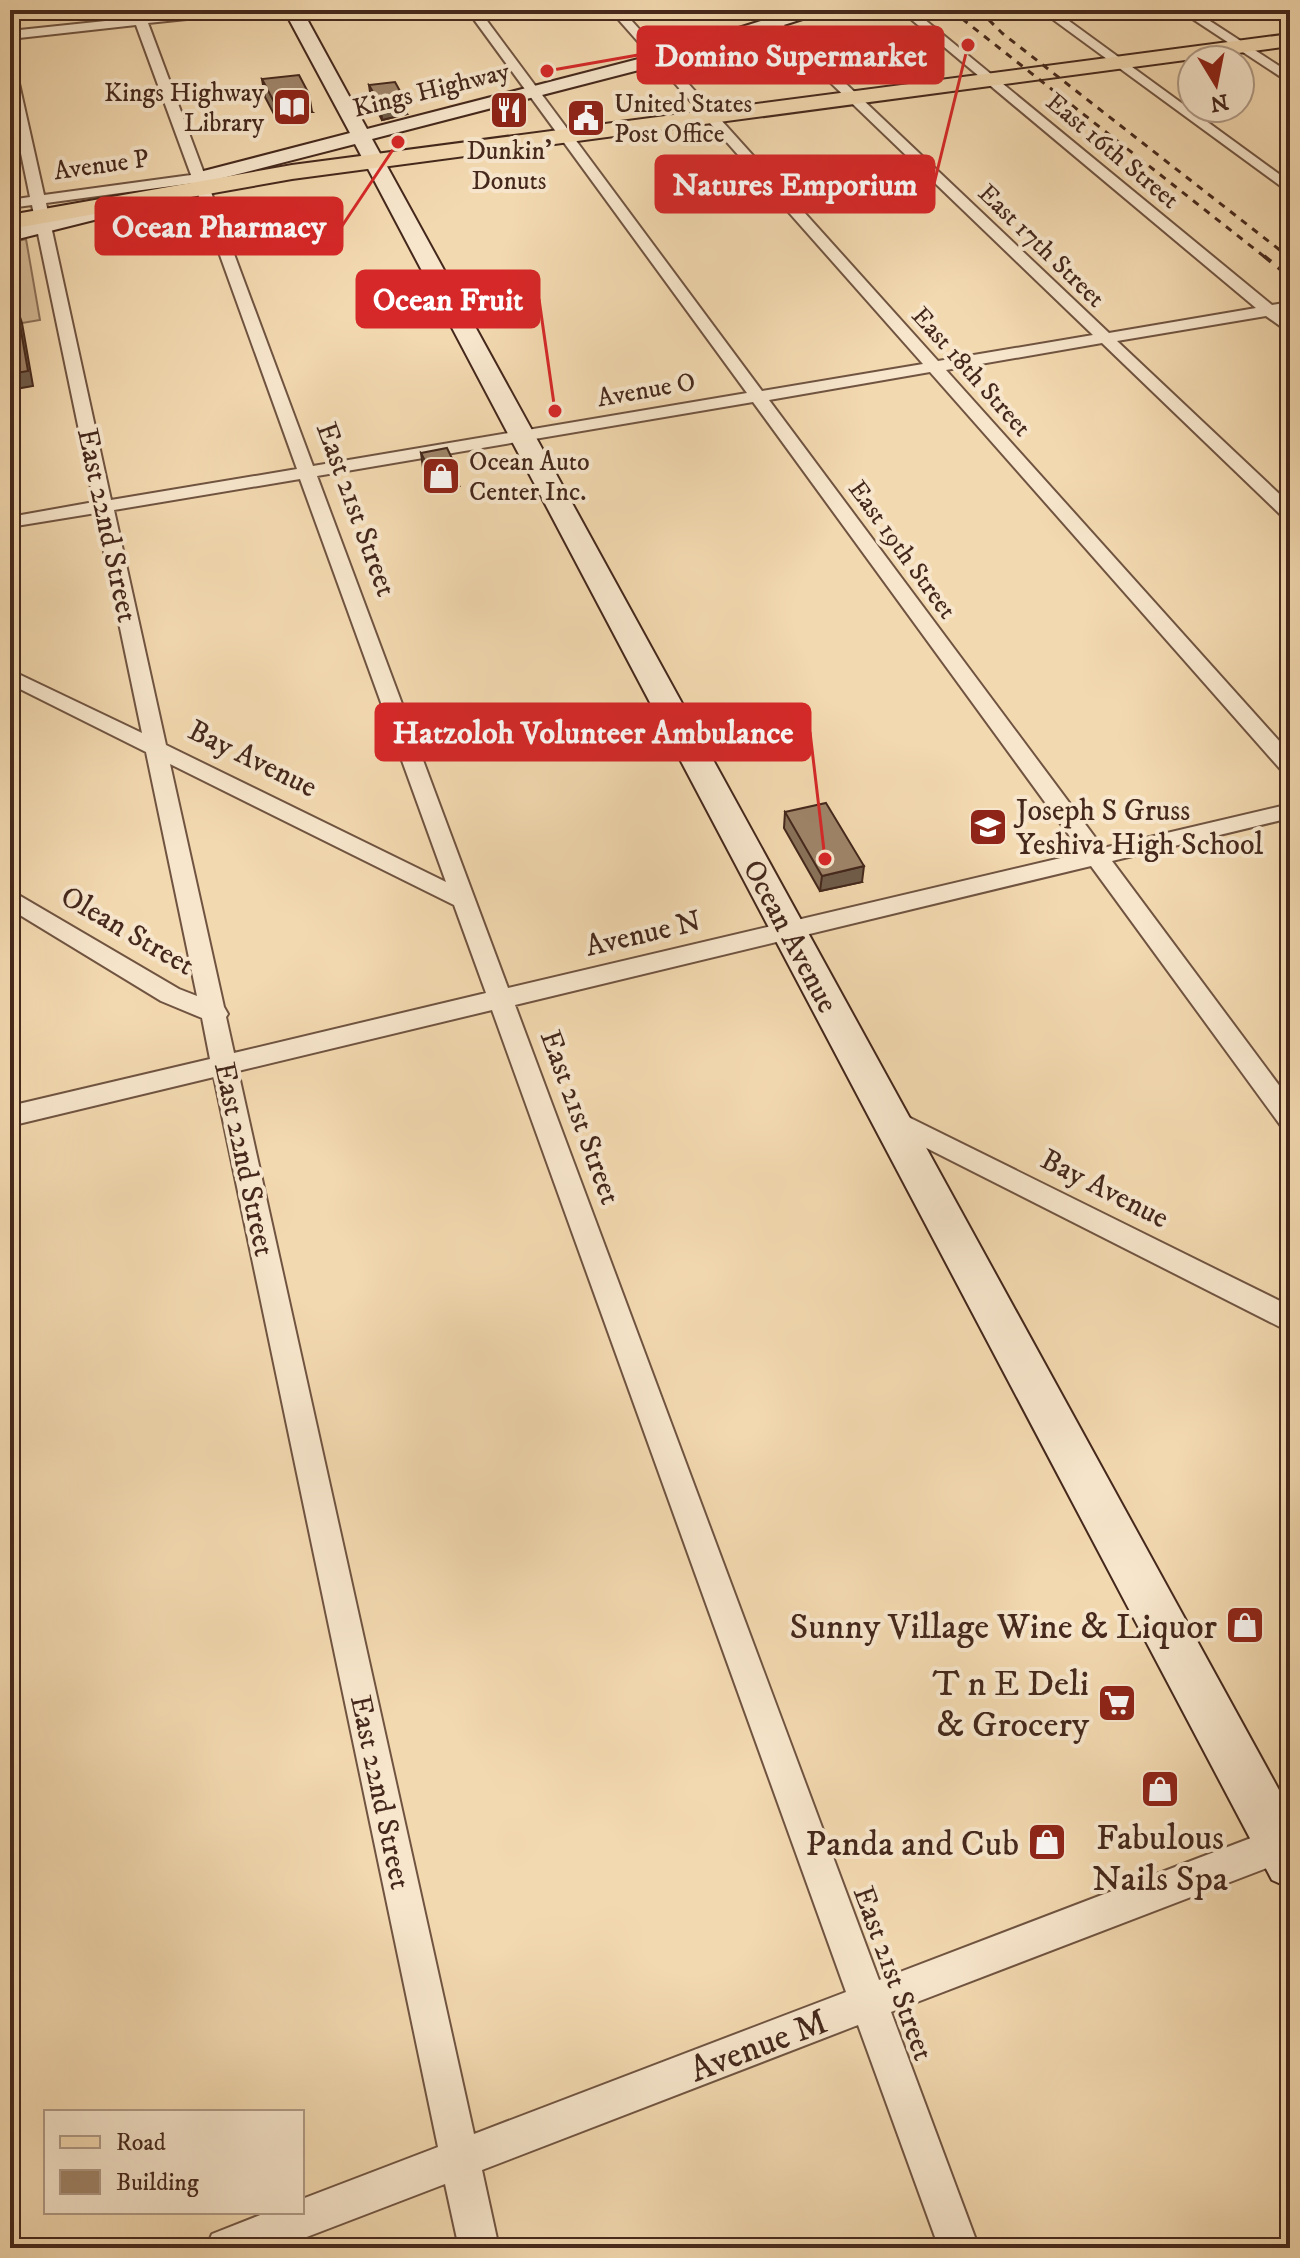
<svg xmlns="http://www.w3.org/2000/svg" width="1300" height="2258" font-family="'IM FELL DW Pica',serif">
	<rect width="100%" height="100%" fill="#f3d9b0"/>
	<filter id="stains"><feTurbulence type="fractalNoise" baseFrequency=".0025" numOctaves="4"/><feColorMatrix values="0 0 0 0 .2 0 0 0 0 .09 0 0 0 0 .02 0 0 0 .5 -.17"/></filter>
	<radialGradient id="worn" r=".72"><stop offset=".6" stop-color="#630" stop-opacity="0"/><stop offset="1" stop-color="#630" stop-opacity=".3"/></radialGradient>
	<path fill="#d5bb97" stroke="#8d725a" stroke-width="2" d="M26,239L40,320L10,325V243Z"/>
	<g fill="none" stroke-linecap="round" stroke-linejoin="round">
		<defs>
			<g id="street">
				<path d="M131,10H143L145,16L203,10H241L235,14L148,23L313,466L747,393L467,10H479L762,391L923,364L610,10H622L938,361L1093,335L755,10H768L1109,333L1256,308L900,10H913L1272,305L1290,302V312L1281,313L1290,320V333L1266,316L1117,341L1290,504V519L1284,518L1102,343L946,370L1290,753V773L1282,771L930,372L769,400L1103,848L1290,804V818L1112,861L1290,1100V1129L1281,1126L1091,866L515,1005L879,1980L1290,1823V1859L891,2012L979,2248H939L858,2025L482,2170L499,2248H459L445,2184L278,2248H206L212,2234L268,2212H302V2199L438,2147L214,1077L10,1126V1106L210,1059L202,1018L161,1001L10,909V890L179,989L197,996L146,752L10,684V670L142,733L96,513L10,527V517L94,502L32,205L10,208V200L30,197L10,100V66L16,70L44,195L191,175L136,25L10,39V31L134,18ZM194,183L297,469L111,500L46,203ZM753,402L1082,853L508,988L317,476ZM300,479L446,882L166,745L114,510ZM170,764L454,905L486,993L234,1053L226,1017L228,1014L224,1007ZM492,1010L846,1992L474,2134L238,1071Z"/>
				<path d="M1040,10H1054L1290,182V193Z"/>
				<path d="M1179,10H1193L1290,73V83Z"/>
				<path d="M888,1107L1290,1306V1332L879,1124L875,1117L879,1110Z"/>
			</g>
			<g id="secondary">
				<path d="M284,10H302L367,129L654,55L795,10H821L818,14L666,63L372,139L1290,1810V1888L1272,1880L355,144L199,184L189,178L192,174L350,133Z"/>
				<path d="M117,197L127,203L110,216L10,241V229L96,208Z"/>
			</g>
			<path id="primary" d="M1290,34V46L292,179L10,229V215L292,165Z"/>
		</defs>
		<use href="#street" stroke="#705441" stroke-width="4"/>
		<use href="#secondary" stroke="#45281c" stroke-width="4"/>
		<use href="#primary" stroke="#45281c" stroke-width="4"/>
		<use href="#street" fill="#f7e6cc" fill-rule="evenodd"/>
		<use href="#secondary" fill="#f7e6cc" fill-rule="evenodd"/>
		<use href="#primary" fill="#f3d9b0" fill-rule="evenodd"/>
		<g stroke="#45281c" stroke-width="3" stroke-dasharray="7 7" stroke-linecap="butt">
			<path d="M951,10L1266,258"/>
			<path d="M979,10L1002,33L1290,258"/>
		</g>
		<path stroke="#45281c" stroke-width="4" stroke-dasharray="9 9" stroke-linecap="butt" d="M1264,256L1290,277"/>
	</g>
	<g fill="#89725a" stroke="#45281c" stroke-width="2">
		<path d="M262,79L312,112H308V116L277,120L265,97Z"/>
		<path d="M369,85L407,114L382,120L371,99Z"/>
		<path d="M421,453L459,486L434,491L423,468Z"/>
		<path d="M785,812L862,882L820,891L784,828Z"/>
	</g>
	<g fill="#6f5c4a" stroke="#45281c" stroke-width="2">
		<path d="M309,94L312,112H308V116L277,120L274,102Z"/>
		<path d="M405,100L407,114L382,120L381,106Z"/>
		<path d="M17,308L22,323L33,386L10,390V374Z"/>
		<path d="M458,471L459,486L434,491L432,475Z"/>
		<path d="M864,866L862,882L820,891L822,876Z"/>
	</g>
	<g fill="#9f8469" stroke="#45281c" stroke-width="2">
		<path d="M299,75L309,94L304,95L306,98L274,102L262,79Z"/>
		<path d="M395,82L405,100L381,106L369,85Z"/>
		<path d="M17,308L28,371L10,374V309Z"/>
		<path d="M447,448L458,471L432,475L421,453Z"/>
		<path d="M826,803L864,866L822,876L785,812Z"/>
	</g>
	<defs>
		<symbol id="library-square" viewBox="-11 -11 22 22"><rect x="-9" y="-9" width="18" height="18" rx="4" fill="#8f2418" stroke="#f7e6cc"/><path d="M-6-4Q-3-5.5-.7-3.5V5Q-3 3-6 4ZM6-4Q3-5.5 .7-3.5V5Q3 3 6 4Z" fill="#fff"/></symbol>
		<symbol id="restaurant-square" viewBox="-11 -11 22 22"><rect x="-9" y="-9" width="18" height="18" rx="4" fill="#8f2418" stroke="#f7e6cc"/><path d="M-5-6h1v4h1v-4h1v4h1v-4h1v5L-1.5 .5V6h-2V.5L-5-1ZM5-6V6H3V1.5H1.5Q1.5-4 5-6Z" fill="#fff"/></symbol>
		<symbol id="civic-square" viewBox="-11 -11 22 22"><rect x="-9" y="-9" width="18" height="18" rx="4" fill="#8f2418" stroke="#f7e6cc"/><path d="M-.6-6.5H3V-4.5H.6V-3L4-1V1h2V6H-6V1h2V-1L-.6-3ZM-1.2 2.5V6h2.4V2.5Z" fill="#fff"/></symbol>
		<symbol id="shop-square" viewBox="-11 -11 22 22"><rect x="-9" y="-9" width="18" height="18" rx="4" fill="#8f2418" stroke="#f7e6cc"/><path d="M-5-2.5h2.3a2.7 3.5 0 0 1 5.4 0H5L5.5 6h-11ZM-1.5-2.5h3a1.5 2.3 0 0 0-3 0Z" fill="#fff"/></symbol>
		<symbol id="school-square" viewBox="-11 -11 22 22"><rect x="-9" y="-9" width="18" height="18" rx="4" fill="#8f2418" stroke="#f7e6cc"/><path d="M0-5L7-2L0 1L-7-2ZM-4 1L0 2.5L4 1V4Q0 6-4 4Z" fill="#fff"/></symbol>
		<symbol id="supermarket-square" viewBox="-11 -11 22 22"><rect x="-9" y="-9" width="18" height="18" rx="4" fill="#8f2418" stroke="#f7e6cc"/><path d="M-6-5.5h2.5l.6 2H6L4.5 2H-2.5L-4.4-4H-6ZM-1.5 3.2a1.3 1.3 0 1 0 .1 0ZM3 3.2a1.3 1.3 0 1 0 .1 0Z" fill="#fff"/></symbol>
	</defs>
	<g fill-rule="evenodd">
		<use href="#library-square" x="270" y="85" width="44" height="44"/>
		<use href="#restaurant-square" x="487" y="88" width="44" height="44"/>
		<use href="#civic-square" x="564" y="96" width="44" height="44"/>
		<use href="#shop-square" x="419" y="454" width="44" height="44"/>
		<use href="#school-square" x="966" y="805" width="44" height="44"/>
		<use href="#shop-square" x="1223" y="1603" width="44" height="44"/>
		<use href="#supermarket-square" x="1095" y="1681" width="44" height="44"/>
		<use href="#shop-square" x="1138" y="1767" width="44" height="44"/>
		<use href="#shop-square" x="1025" y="1820" width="44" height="44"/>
	</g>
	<g text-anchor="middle" stroke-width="8" stroke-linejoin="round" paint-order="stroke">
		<g font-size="26" fill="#45281c" stroke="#f7e6cc">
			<text transform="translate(431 89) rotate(-14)" y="9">Kings Highway</text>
			<text transform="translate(1113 150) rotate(40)" y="9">East 16th Street</text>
			<text transform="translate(101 164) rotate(-8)" y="9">Avenue P</text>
			<text transform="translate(1042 245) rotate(44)" y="9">East 17th Street</text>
			<text transform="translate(972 371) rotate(48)" y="9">East 18th Street</text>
			<text transform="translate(646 389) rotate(-10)" y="9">Avenue O</text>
			<text transform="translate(903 549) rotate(54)" y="9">East 19th Street</text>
		</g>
		<g font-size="26" fill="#45281c" stroke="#f7e6cc" text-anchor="start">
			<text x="264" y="101" text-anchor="end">Kings Highway<tspan x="264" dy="30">Library</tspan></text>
			<text x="614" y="112">United States<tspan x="614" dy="30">Post Office</tspan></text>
			<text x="509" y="159" text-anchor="middle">Dunkin'<tspan x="509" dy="30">Donuts</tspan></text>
			<text x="469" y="470">Ocean Auto<tspan x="469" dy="30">Center Inc.</tspan></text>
		</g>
		<g font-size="30" fill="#45281c" stroke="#f7e6cc">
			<text transform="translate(357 509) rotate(70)" y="10">East 21st Street</text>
			<text transform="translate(108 525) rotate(78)" y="10">East 22nd Street</text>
			<text transform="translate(253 758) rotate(26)" y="10">Bay Avenue</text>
			<text transform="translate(128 930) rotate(30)" y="10">Olean Street</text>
			<text transform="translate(643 933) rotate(-13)" y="10">Avenue N</text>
			<text transform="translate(791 936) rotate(62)" y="10">Ocean Avenue</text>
			<text transform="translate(581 1117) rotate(70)" y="10">East 21st Street</text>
			<text transform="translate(245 1159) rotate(78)" y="10">East 22nd Street</text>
			<text transform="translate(1105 1188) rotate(27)" y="10">Bay Avenue</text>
			<text transform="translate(381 1792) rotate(78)" y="10">East 22nd Street</text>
			<text transform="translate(894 1973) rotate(70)" y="10">East 21st Street</text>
		</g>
		<g font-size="30" fill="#45281c" stroke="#f7e6cc" text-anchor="start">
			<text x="1016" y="820">Joseph S Gruss<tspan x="1016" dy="34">Yeshiva High School</tspan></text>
		</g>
		<g font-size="36" fill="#45281c" stroke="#f7e6cc" text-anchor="end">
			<text x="1217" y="1638">Sunny Village Wine &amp; Liquor</text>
			<text x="1089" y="1695">T n E Deli<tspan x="1089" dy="41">&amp; Grocery</tspan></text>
			<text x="1160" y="1849" text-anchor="middle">Fabulous<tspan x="1160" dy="41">Nails Spa</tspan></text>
			<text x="1019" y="1855">Panda and Cub</text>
		</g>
		<g font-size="36" fill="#45281c" stroke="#f7e6cc">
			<text transform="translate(758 2044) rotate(-21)" y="13">Avenue M</text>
		</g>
	</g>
	<path fill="none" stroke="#d62828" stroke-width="3" d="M547 71L638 55M968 45L934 184M398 142L342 226M555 411L539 299M825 859L810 732"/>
	<g fill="#d62828" stroke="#f7e6cc" stroke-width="3">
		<circle cx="547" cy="71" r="8"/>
		<circle cx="968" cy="45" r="8"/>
		<circle cx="398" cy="142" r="8"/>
		<circle cx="555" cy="411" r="8"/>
		<circle cx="825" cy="859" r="8"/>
	</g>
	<g fill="#d62828" stroke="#d62828" stroke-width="3">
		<rect x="638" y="27" width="305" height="56" rx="8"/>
		<rect x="656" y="156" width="278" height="56" rx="8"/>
		<rect x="96" y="198" width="246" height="56" rx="8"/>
		<rect x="357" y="271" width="182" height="56" rx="8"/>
		<rect x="376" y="704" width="434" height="56" rx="8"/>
	</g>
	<g font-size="32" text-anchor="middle" font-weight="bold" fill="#fff">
		<text x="791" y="66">Domino Supermarket</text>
		<text x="795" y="195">Natures Emporium</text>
		<text x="219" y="237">Ocean Pharmacy</text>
		<text x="448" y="310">Ocean Fruit</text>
		<text x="593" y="743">Hatzoloh Volunteer Ambulance</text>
	</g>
	<rect width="1300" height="2258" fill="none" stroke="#f3d9b0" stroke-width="40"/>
	<rect x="12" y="12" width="1276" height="2234" fill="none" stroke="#45281c" stroke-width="4"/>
	<rect x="20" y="20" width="1260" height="2218" fill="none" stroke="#45281c" stroke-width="2"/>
	<rect x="44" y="2110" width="260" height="104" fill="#f7e6cc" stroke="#b09a86" stroke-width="2"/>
	<rect x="60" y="2136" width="40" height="12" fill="#f3d9b0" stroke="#b09a86" stroke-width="2"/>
	<text x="116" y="2150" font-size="24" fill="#45281c">Road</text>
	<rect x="60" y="2170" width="40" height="24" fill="#9f8469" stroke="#b09a86" stroke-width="2"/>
	<text x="116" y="2190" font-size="24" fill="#45281c">Building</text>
	<g transform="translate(1216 84) rotate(170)"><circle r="38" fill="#f7e6cc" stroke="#b09a86" stroke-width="2"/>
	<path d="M0-6L14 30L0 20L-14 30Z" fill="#8f2418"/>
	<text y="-12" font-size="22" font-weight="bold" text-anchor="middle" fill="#45281c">N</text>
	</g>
	<rect width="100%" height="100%" filter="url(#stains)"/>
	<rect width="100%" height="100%" fill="url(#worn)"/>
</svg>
